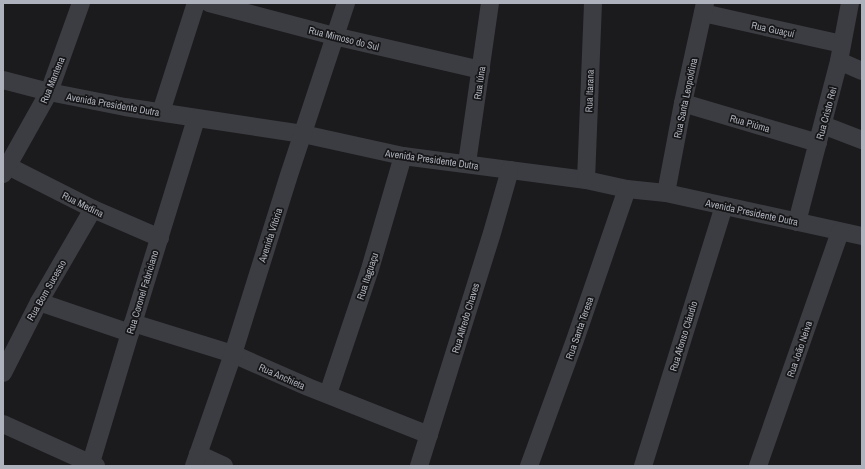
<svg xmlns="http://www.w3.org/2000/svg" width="865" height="469" font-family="'Archivo Narrow',sans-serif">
	<rect width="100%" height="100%" fill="#1b1b1d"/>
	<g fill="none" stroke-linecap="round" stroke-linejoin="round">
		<g stroke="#3c3d42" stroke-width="18">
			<path d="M209,3L334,36L481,70"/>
			<path d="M703,13L842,44"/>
			<path d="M839,61L862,71"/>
			<path d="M3,80L49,92L125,107L303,134L403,156L586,180L627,189L666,193L862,236"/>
			<path d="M683,103L818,143"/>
			<path d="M161,112L196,3"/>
			<path d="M823,125L862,140"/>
			<path d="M467,163L490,3"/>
			<path d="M8,166L93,209L160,238"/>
			<path d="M3,174L49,92L81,3"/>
			<path d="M586,180L593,3"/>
			<path d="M666,193L683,103L705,3"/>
			<path d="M797,222L839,61L850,3"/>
			<path d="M39,302L130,333"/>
			<path d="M133,323L233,354L308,387L429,435"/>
			<path d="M3,373L39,302L93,209"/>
			<path d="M328,394L370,269L403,156"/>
			<path d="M3,424L96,466"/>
			<path d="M198,454L224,466"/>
			<path d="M90,466L130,333L196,119"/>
			<path d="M194,466L233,354L289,175L346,3"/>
			<path d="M419,466L492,233L510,170"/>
			<path d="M529,466L575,340L627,189"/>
			<path d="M643,466L724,206"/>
			<path d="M758,466L840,232"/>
		</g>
	</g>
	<g text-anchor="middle" stroke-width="3.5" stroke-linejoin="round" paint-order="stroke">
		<g font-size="10" fill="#aeb2bc" stroke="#161618">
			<text transform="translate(773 29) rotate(12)" y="4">Rua Guaçuí</text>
			<text transform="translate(344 38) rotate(14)" y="4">Rua Mimoso do Sul</text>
			<text transform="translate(52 80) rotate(-68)" y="4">Rua Mantena</text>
			<text transform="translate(479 83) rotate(-82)" y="4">Rua Iúna</text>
			<text transform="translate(589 91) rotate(-88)" y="4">Rua Itarana</text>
			<text transform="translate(685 98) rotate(-78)" y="4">Rua Santa Leopoldina</text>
			<text transform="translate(113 104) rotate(10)" y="4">Avenida Presidente Dutra</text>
			<text transform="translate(826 113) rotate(-75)" y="4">Rua Cristo Rei</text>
			<text transform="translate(750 123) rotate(16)" y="4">Rua Piúma</text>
			<text transform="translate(432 159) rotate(8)" y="4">Avenida Presidente Dutra</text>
			<text transform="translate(83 204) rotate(26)" y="4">Rua Medina</text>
			<text transform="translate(752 212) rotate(12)" y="4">Avenida Presidente Dutra</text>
			<text transform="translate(270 235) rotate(-72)" y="4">Avenida Vitória</text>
			<text transform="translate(367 276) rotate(-72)" y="4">Rua Itaguaçu</text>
			<text transform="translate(46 290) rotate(-60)" y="4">Rua Bom Sucesso</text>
			<text transform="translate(142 292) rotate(-73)" y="4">Rua Coronel Fabriciano</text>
			<text transform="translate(465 318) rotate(-73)" y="4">Rua Alfredo Chaves</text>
			<text transform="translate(579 328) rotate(-71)" y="4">Rua Santa Teresa</text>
			<text transform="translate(683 336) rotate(-73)" y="4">Rua Afonso Cláudio</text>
			<text transform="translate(799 349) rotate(-71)" y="4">Rua João Neiva</text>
			<text transform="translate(282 376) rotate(24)" y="4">Rua Anchieta</text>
		</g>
	</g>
	<rect width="865" height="469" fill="none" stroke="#aeb2bc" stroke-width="8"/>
</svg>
